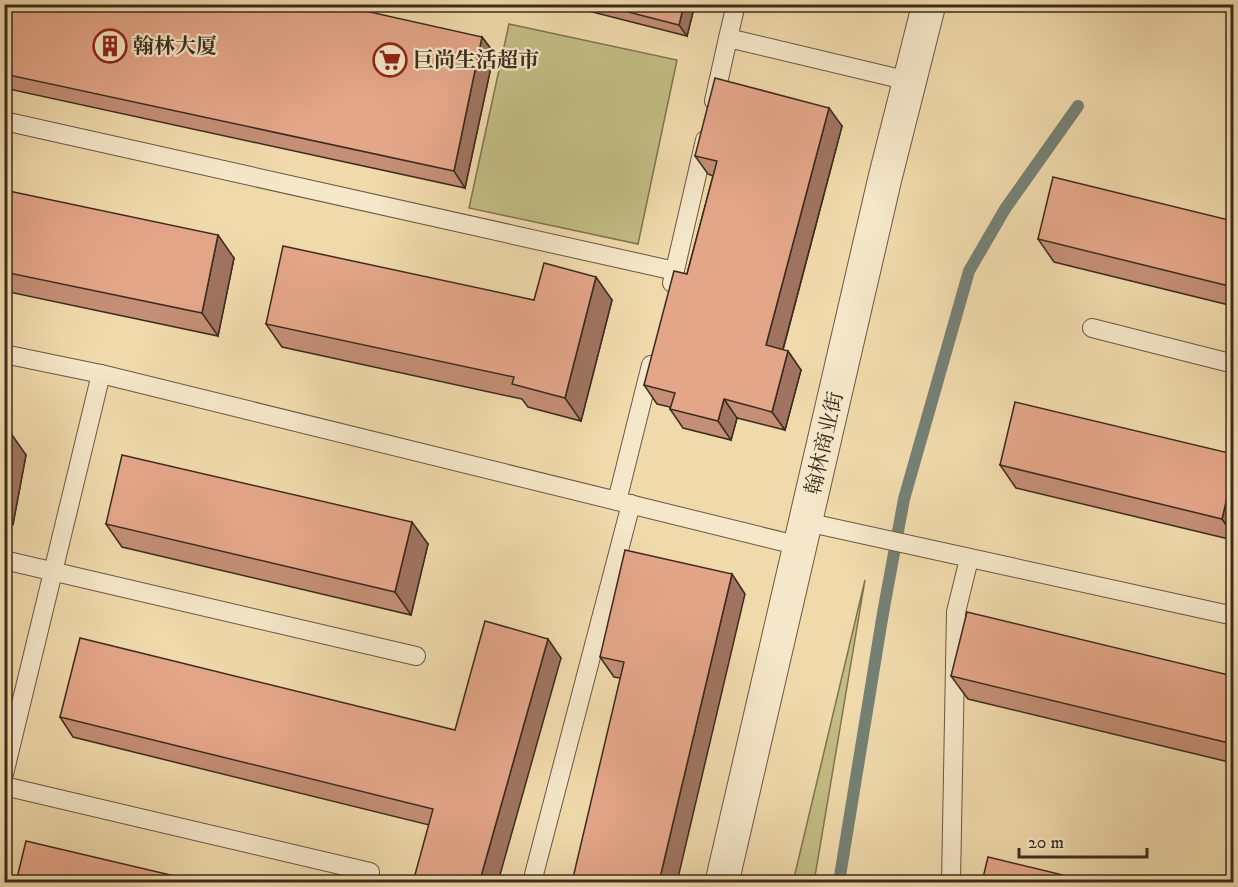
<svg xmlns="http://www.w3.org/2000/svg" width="1238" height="887" font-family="'IM FELL DW Pica','Noto Serif SC',serif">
	<rect width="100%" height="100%" fill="#f0daac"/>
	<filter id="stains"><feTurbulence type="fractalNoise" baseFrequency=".00333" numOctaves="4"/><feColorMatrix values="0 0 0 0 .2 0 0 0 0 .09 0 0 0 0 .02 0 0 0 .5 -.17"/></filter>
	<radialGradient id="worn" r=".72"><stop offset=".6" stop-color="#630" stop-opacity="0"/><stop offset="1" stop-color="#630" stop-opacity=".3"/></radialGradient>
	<g fill="#c2bd84" stroke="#7f7450" stroke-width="1.5">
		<path d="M509,24L677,60L638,244L469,208Z"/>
		<path d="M865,580L814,882H793Z"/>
	</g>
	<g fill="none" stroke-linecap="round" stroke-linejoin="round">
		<path stroke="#758175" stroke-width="12" d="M839,882L883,613L904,499L969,271L1005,209L1078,106"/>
		<defs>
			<g id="lane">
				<path d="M728,38L736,4"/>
				<path d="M714,101L728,38L909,81"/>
				<path d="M4,121L675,271"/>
				<path d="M672,283L705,140"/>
				<path d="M1092,328L1234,364"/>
				<path d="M4,354L101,374L800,546"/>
				<path d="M617,501L651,365"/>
				<path d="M806,522L1234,616"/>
				<path d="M4,560L416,656"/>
				<path d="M4,774L101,374"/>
				<path d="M4,786L370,872"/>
				<path d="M532,882L631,504"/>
				<path d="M951,882L956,612L969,559"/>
			</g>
			<path id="street" d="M722,882L885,178L929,4"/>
		</defs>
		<use href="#lane" stroke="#695841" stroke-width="20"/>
		<use href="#street" stroke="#695841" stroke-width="35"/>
		<use href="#lane" stroke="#f5e7c9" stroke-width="18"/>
		<use href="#street" stroke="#f5e7c9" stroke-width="33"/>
	</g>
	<g fill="#c48f76" stroke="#3c2c1d" stroke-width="1.5">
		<path d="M4,4L482,37L494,53L465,188L4,88Z"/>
		<path d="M561,4H695L687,36Z"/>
		<path d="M842,126L783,350L801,370L785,430L737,418L731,440L683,428L670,409V407L657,404L644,385L687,274L713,176L708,174L695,156Z"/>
		<path d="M4,190L234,258L218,336L4,291Z"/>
		<path d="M1233,221V306L1054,262L1038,239Z"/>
		<path d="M534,300H612L581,421L528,407L522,399L282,347L266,324Z"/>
		<path d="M4,431L26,455L13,524L4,522Z"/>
		<path d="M1233,454V540L1016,488L1000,465Z"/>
		<path d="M106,524L428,544L411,615L122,547Z"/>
		<path d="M745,594L620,678L614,677L600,657Z"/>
		<path d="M561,658L429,825L73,737L60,717L455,730Z"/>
		<path d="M951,676H1233V763L968,699Z"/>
	</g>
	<g fill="#a07460" stroke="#3c2c1d" stroke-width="1.5">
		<path d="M684,4H695L687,36L679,25Z"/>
		<path d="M482,37L494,53L465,188L454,171Z"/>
		<path d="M829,108L842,126L779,364L766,345Z"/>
		<path d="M218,235L234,258L218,336L202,313Z"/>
		<path d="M596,277L612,300L581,421L565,398Z"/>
		<path d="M788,351L801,370L785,430L772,412Z"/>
		<path d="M724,399L737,418L731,440L718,421Z"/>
		<path d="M10,432L26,455L13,524L4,511V463Z"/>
		<path d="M1233,472V535L1222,519Z"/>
		<path d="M412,522L428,544L411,615L395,592Z"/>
		<path d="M732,574L745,594L677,882H659Z"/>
		<path d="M548,639L561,658L498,882H482L480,880Z"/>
	</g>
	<g fill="#e4a689" stroke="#3c2c1d" stroke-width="1.5">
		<path d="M4,4H334L482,37L454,171L4,74Z"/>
		<path d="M597,4H684L679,25Z"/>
		<path d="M715,78L829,108L766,345L788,351L772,412L724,399L718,421L670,409L675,393L644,385L674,271L687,274L717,161L695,156Z"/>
		<path d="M1053,177L1233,221V287L1038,239Z"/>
		<path d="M4,190L218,235L202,313L4,272Z"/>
		<path d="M283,246L534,300L544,263L596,277L565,398L512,384L514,377L266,324Z"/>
		<path d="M1015,402L1233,454V472L1222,519L1000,465Z"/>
		<path d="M4,431L10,432L4,463Z"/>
		<path d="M122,455L412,522L395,592L106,524Z"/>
		<path d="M625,550L732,574L659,882H572L624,662L600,657Z"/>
		<path d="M967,612L1233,676V744L951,676Z"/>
		<path d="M485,621L548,639L480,880L493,882H413L433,809L60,717L80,638L455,730Z"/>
		<path d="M26,841L200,882H16Z"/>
		<path d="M988,857L1092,882H982Z"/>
	</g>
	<defs>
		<symbol id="building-ring" viewBox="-11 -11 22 22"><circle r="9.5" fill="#f5e7c9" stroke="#8f2418" stroke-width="1.5"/><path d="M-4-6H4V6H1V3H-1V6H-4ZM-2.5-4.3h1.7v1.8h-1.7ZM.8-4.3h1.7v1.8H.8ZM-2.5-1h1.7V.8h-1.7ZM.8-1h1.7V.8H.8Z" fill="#8f2418"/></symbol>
		<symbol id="supermarket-ring" viewBox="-11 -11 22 22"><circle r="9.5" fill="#f5e7c9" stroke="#8f2418" stroke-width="1.5"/><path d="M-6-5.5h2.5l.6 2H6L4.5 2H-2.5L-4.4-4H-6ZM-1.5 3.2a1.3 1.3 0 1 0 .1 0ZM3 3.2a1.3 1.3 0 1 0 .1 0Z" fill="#8f2418"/></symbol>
	</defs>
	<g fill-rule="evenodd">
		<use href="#building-ring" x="91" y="27" width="38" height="38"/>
		<use href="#supermarket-ring" x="371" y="41" width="38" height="38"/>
	</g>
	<g text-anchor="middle" stroke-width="4.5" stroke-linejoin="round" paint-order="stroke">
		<g font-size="21" font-weight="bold" fill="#3c2c1d" stroke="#f5e7c9" text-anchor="start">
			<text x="133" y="53">翰林大厦</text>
			<text x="413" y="67">巨尚生活超市</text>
		</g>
		<g font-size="21" fill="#3c2c1d" stroke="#f5e7c9">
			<text transform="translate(824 443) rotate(-77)" y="7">翰林商业街</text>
		</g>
	</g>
	<rect width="1238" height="887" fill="none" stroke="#f0daac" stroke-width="24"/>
	<rect x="6" y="6" width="1226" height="875" fill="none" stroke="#3c2c1d" stroke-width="3"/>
	<rect x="12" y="12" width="1214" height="863" fill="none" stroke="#3c2c1d" stroke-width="1.5"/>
	<path d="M1019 848v9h128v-9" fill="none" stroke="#3c2c1d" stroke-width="3"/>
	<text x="1028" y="848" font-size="18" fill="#3c2c1d" stroke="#f5e7c9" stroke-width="4.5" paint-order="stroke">20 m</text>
	<rect width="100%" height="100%" filter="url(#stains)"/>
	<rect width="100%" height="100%" fill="url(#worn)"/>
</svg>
